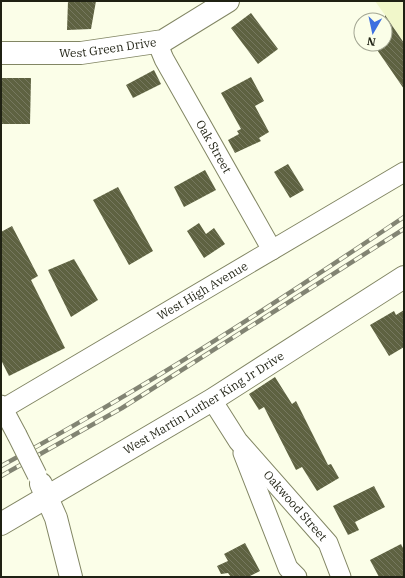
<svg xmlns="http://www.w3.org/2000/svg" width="405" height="578" font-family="'IBM Plex Serif',serif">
	<defs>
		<pattern id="building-back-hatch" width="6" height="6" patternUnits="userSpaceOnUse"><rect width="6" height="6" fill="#5e6241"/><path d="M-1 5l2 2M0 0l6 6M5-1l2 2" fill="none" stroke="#76785f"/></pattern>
	</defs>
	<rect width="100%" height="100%" fill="#fbfee8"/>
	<path fill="#f1f7ca" d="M375,1H404V42Z"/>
	<g fill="url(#building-back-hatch)">
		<path d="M68,1H96L91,29L67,30Z"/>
		<path d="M251,13L278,49L258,64L231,28Z"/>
		<path d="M385,15L404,43V89L373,44H385Z"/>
		<path d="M154,70L161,84L133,98L126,85Z"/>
		<path d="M251,77L264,101L255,106L269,132L259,138L261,141L235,153L228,140L239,134L237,131L241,129L221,93Z"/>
		<path d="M1,78H31L30,124H1Z"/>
		<path d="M288,164L304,190L290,198L274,172Z"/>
		<path d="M205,170L216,190L184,207L174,187Z"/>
		<path d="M118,187L153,251L129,265L93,200Z"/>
		<path d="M199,223L206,234L214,228L225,244L204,258L187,231Z"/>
		<path d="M12,226L38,276L31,280L65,348L9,376L1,360V232Z"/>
		<path d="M74,259L98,300L71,317L48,270Z"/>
		<path d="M404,310V347L389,356L370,325L394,311L396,315Z"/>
		<path d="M275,377L292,404L296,401L328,465L331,464L339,478L317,491L302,467L296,470L264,407L259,410L249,394Z"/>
		<path d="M374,486L385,507L355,522L359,530L348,535L333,506Z"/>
		<path d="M245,543L260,571L248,577H231L228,573L221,574L217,566L228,561L224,554Z"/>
		<path d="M401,544L404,550V577H379L370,560Z"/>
	</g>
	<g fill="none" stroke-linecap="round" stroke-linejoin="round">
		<defs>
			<g id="minor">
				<path id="s1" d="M157,42L164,59L272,250"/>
				<path id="s2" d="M212,400L238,441L328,543L341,577"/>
				<path d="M1,405L17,435"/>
				<path id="s3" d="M1,410L404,172"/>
				<path d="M243,453L288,568L297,577"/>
			</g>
			<g id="major">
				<path id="s4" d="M1,53H81L163,41L228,1"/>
				<path d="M41,484L56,518L71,577"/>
				<path id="s5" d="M1,524L212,400L404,277"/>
			</g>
		</defs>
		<use href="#minor" stroke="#828664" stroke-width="21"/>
		<use href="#major" stroke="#828664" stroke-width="24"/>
		<use href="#minor" stroke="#fff" stroke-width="19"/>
		<use href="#major" stroke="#fff" stroke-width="22"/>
		<defs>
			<g id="rail">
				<path d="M1,466C140,391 273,305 404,217"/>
				<path d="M1,476L122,408L404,229"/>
			</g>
		</defs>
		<use href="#rail" stroke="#828473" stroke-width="4.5"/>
		<use href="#rail" stroke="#fbfee8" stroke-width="3" stroke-dasharray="9" stroke-linecap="butt"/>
		<defs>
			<path id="minor-bridge" d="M17,435L37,475"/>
		</defs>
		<use href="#minor-bridge" stroke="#828664" stroke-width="21" stroke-linecap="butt"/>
		<use href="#minor-bridge" stroke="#fff" stroke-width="19"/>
	</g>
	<g text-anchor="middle" stroke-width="4" stroke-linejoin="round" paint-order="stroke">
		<g font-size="12" fill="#1f2113" stroke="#fbfee8">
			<text dy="4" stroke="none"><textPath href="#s4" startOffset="107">West Green Drive</textPath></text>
			<text dy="4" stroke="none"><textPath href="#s1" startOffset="119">Oak Street</textPath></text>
			<text dy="4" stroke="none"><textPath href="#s3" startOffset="234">West High Avenue</textPath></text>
			<text dy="4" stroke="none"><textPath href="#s5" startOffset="236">West Martin Luther King Jr Drive</textPath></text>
			<text dy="4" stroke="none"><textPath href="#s2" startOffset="135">Oakwood Street</textPath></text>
		</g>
	</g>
	<rect width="405" height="578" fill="none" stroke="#1f2113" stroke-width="4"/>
	<g transform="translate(373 32) rotate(189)"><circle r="19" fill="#fbfee8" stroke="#a3a693"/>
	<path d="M0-3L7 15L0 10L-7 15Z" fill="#3d70e0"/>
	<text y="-6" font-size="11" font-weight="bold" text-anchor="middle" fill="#1f2113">N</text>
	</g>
</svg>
